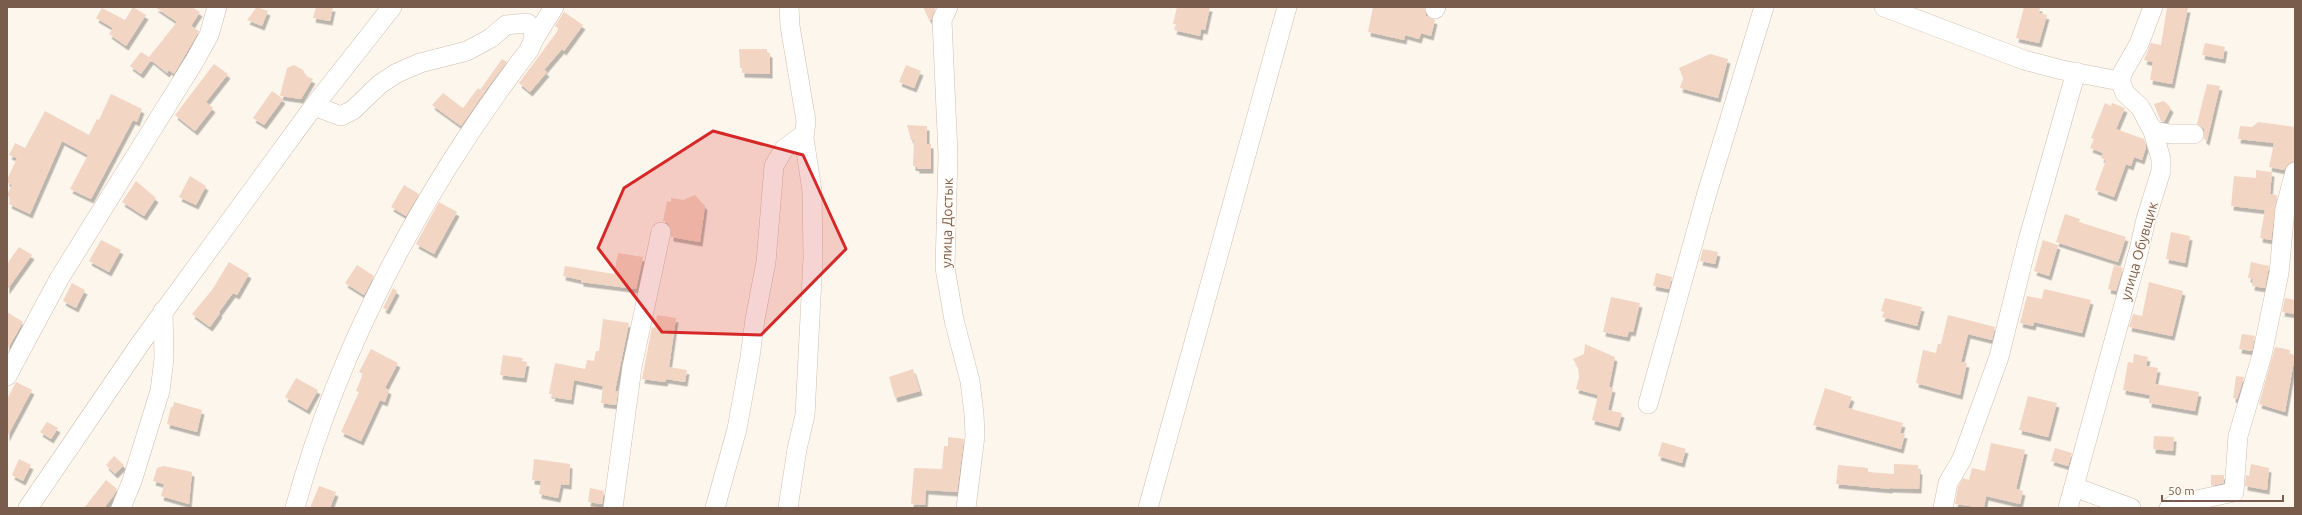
<svg xmlns="http://www.w3.org/2000/svg" width="2302" height="515" font-family="Ubuntu,sans-serif">
	<defs>
		<filter id="shadow"><feDropShadow dx="2.5" dy="4.5" stdDeviation="0" flood-color="#0004"/></filter>
	</defs>
	<rect width="100%" height="100%" fill="#fdf6ec"/>
	<g fill="#f3d5c3" filter="url(#shadow)">
		<path d="M133,7L146,15L126,46L109,34L113,28L96,18L102,8L125,20Z"/>
		<path d="M155,7H192L200,12L191,26L199,31L174,74L169,70L167,73L151,60L141,74L130,66L141,52L149,57L177,22Z"/>
		<path d="M257,7L268,11L262,26L247,20Z"/>
		<path d="M316,7H333L330,21L313,18Z"/>
		<path d="M923,7H936L931,20L929,19Z"/>
		<path d="M1177,7H1210L1205,30L1201,29L1200,36L1174,30L1176,24H1173Z"/>
		<path d="M1373,7H1425L1426,16L1435,20L1431,36L1421,33L1419,39L1405,35L1404,40L1368,32Z"/>
		<path d="M2024,7H2040L2039,13L2047,15L2039,43L2016,38Z"/>
		<path d="M2167,7L2188,8L2172,84L2150,80L2153,62L2144,60L2151,43L2161,45Z"/>
		<path d="M564,12L583,25L564,51L562,49L544,70L547,72L530,92L519,83L559,29L555,26Z"/>
		<path d="M2205,43L2225,47L2223,59L2202,55Z"/>
		<path d="M739,49H767V52L770,53V74L742,73V68H740Z"/>
		<path d="M1710,54L1728,59L1718,98L1680,88L1683,78L1679,68Z"/>
		<path d="M502,59L507,62L484,92L480,90Z"/>
		<path d="M214,64L228,74L206,102L213,108L195,131L175,115Z"/>
		<path d="M294,65L303,70L306,76L313,79L301,99L280,96L287,68Z"/>
		<path d="M906,65L921,71L914,88L899,82Z"/>
		<path d="M2207,84L2220,86L2207,141L2204,139V129L2197,124Z"/>
		<path d="M478,88L484,93L461,126L432,105L443,93L463,108Z"/>
		<path d="M272,91L283,99L264,125L253,118Z"/>
		<path d="M111,94L142,109L137,122L133,120L91,199L70,189L88,155L62,141L30,214L9,204L11,199L7,195L12,185L7,182V180L17,158L9,155L15,143L25,148L45,111L89,135L97,119L99,120Z"/>
		<path d="M2164,101L2171,108L2164,122L2161,121L2154,104Z"/>
		<path d="M2105,103L2111,106L2112,103L2125,108L2116,129L2144,139L2146,147L2142,160L2134,157L2131,166L2126,164L2114,197L2095,190L2106,160L2101,158L2103,153L2090,148L2094,139L2091,138Z"/>
		<path d="M2258,122L2295,127V161L2288,164L2284,170L2269,167L2274,143L2238,139L2240,126L2252,127Z"/>
		<path d="M907,125L927,126V144H931V169H917V167L913,166L914,140H911Z"/>
		<path d="M2256,170L2272,172L2270,194L2277,195L2271,240L2260,238L2265,210L2231,206L2234,176L2256,178Z"/>
		<path d="M190,176L206,186L196,205L179,197Z"/>
		<path d="M136,181L156,198L144,216L122,202Z"/>
		<path d="M404,185L419,194L406,216L391,207Z"/>
		<path d="M695,195L705,206L700,242L671,237V228L667,222L663,221L667,201L671,202V198L683,200Z"/>
		<path d="M439,202L457,212L434,254L416,244Z"/>
		<path d="M2065,214L2080,219L2079,222L2126,237L2118,262L2056,242Z"/>
		<path d="M2171,232L2190,236L2185,263L2166,259Z"/>
		<path d="M101,240L121,250L109,272L89,261Z"/>
		<path d="M2043,240L2058,245L2049,276L2034,271Z"/>
		<path d="M19,247L32,255L7,290V264Z"/>
		<path d="M1703,249L1718,252L1715,264L1700,261Z"/>
		<path d="M618,253L643,257L636,289L581,282V280L563,276L565,266L614,274Z"/>
		<path d="M229,262L249,274L237,295L233,293L219,312L220,313L210,327L192,314L212,290Z"/>
		<path d="M2251,262L2269,266L2265,288L2252,286L2253,279L2248,278Z"/>
		<path d="M357,265L374,276L364,295L345,283Z"/>
		<path d="M2114,265L2123,268L2116,291L2108,289Z"/>
		<path d="M1656,273L1672,277L1669,289L1653,286Z"/>
		<path d="M2149,282L2183,291L2172,336L2129,327L2133,314L2142,316Z"/>
		<path d="M72,283L85,290L76,308L63,301Z"/>
		<path d="M393,288L397,291L387,310L383,308Z"/>
		<path d="M2044,289L2091,300L2082,333L2034,322L2033,326L2020,323L2027,296L2042,299Z"/>
		<path d="M1611,297L1640,303L1633,332L1629,331L1627,337L1603,332Z"/>
		<path d="M1885,298L1922,307L1917,326L1882,317L1884,312L1881,311Z"/>
		<path d="M2285,298L2295,300V314L2282,312Z"/>
		<path d="M7,312L23,322L7,350Z"/>
		<path d="M657,315L676,318L669,367L687,370L685,382L666,379L665,382L642,379L652,327L655,328Z"/>
		<path d="M1948,315L1995,327L1992,340L1968,334L1961,362L1967,363L1960,395L1916,383L1923,350L1936,353L1938,344H1941Z"/>
		<path d="M603,319L629,323L615,391H618L616,405L601,403L603,386L574,380L571,400L552,397L553,394H549L555,363L585,369L587,360L594,361L596,351H599Z"/>
		<path d="M2242,334L2255,336L2252,351L2239,349Z"/>
		<path d="M1585,344L1615,357L1609,387L1613,388L1608,410L1622,413L1618,427L1592,420L1598,395L1576,389L1579,377L1578,367L1573,359L1584,354Z"/>
		<path d="M2275,347L2290,350L2289,354L2295,355L2285,412L2259,404Z"/>
		<path d="M371,349L398,363L385,388L389,390L385,402L380,400L361,441L341,432L359,392L356,391L363,374L359,372Z"/>
		<path d="M2134,354L2148,357L2146,366L2158,368L2155,384L2199,392L2195,411L2149,403L2150,395L2123,390L2128,362L2133,363Z"/>
		<path d="M503,355L523,358L522,361L527,362L524,378L500,375Z"/>
		<path d="M913,369L920,391L895,398L889,377Z"/>
		<path d="M2236,376L2244,377L2237,399L2233,398Z"/>
		<path d="M296,378L318,390L307,410L285,397Z"/>
		<path d="M16,382L32,390L7,437V399Z"/>
		<path d="M1825,388L1852,397L1848,408L1903,423L1900,433L1905,434L1901,449L1813,425Z"/>
		<path d="M2028,396L2057,403L2048,437L2019,430Z"/>
		<path d="M174,402L202,410L197,432L167,424L171,407H173Z"/>
		<path d="M47,422L58,428L51,439L40,432Z"/>
		<path d="M2154,436L2174,437L2173,451L2153,449Z"/>
		<path d="M948,437L964,439L957,492L926,490L925,505L911,504L914,468L942,469L944,446H948Z"/>
		<path d="M1662,442L1686,449L1682,463L1658,456Z"/>
		<path d="M1991,443L2025,450L2016,489L2023,491L2020,504L1986,496L1984,508L1955,504L1958,487L1963,478L1969,480L1972,468L1985,471Z"/>
		<path d="M2055,448L2072,453L2068,466L2051,461Z"/>
		<path d="M114,456L124,465L115,474L106,465Z"/>
		<path d="M19,459L31,465L23,481L12,475Z"/>
		<path d="M534,459L570,464L569,485L561,484L558,498L539,494L541,481L532,480Z"/>
		<path d="M1894,464L1918,465V470H1920L1919,489L1890,488V489L1836,484L1838,465L1868,468V472L1894,474Z"/>
		<path d="M2251,464L2269,468L2267,490L2245,486L2246,475L2249,476Z"/>
		<path d="M164,466L192,472L189,504L161,496L164,484L153,481L157,468Z"/>
		<path d="M2211,475H2224V483L2211,486Z"/>
		<path d="M106,480L117,489L114,495L104,508H84Z"/>
		<path d="M319,486L336,492L330,508H310Z"/>
		<path d="M590,488L604,491L602,504L588,502Z"/>
	</g>
	<g fill="none" stroke-linecap="round" stroke-linejoin="round">
		<defs>
			<g id="minor">
				<path d="M948,7L942,20L948,155L945,268L954,320L970,381L974,414L975,436L966,508"/>
				<path d="M1884,7L2024,60L2062,70L2120,81"/>
				<path d="M1435,9L1436,7"/>
				<path d="M534,39L554,7"/>
				<path d="M2153,131L2171,134H2194"/>
				<path d="M7,376L59,279L194,62L209,35L217,7"/>
				<path d="M1648,404L1707,193L1764,7"/>
				<path d="M2074,487L2131,508"/>
				<path d="M28,508L140,344L314,106L392,7"/>
				<path d="M121,508L132,481L160,391L164,359L163,311"/>
				<path d="M295,508C340,343 425,186 529,50L534,39L533,28L527,23L506,25L491,38L467,51L420,63L397,73L380,84L353,110L341,116L314,106"/>
				<path d="M613,508L632,367L661,232"/>
				<path d="M715,508L737,429L750,357L755,319L766,262L774,166L784,149L799,138H804"/>
				<path d="M788,508L797,449L805,415L813,258L812,191L804,138L806,121L790,26L789,7"/>
				<path d="M1148,508L1287,7"/>
				<path d="M1943,508L1948,483L1962,459L1999,357L2028,240L2076,72"/>
				<path d="M2068,508L2139,250L2146,219L2161,171V159L2153,131L2140,107L2125,93L2120,81L2123,72L2139,44L2153,7"/>
				<path d="M2169,508L2173,505L2234,492L2238,436L2262,355L2279,273L2285,209L2295,172"/>
			</g>
		</defs>
		<use href="#minor" stroke="#d1beb0" stroke-width="20"/>
		<use href="#minor" stroke="#fff" stroke-width="19"/>
	</g>
	<path fill="#d62828" fill-opacity="0.2" stroke="#d62828" stroke-width="3" stroke-linejoin="round" d="M713,131L803,155L846,249L761,335L662,332L598,248L624,188Z"/>
	<g text-anchor="middle" stroke-width="3.5" stroke-linejoin="round" paint-order="stroke">
		<g font-size="14" fill="#7a5c4d" stroke="#fffaf3">
			<text transform="translate(947 223) rotate(-89)" y="5">улица Достык</text>
			<text transform="translate(2139 251) rotate(-74)" y="5">улица Обувщик</text>
		</g>
	</g>
	<rect width="2302" height="515" fill="none" stroke="#7a5c4d" stroke-width="16"/>
	<path d="M2162 495v6h121v-6" fill="none" stroke="#7a5c4d" stroke-width="2"/>
	<text x="2168" y="495" font-size="12" fill="#7a5c4d" stroke="#fffaf3" stroke-width="3" paint-order="stroke">50 m</text>
</svg>
